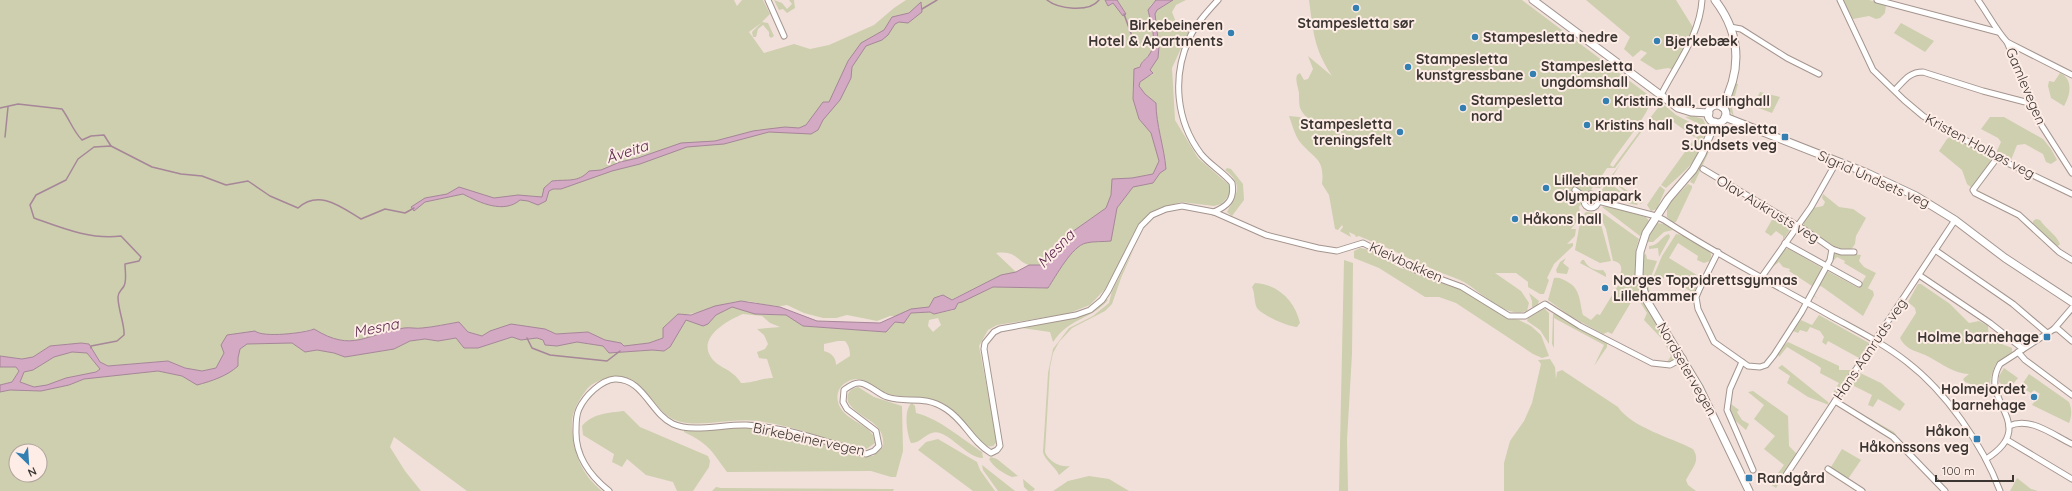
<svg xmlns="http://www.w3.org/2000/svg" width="2072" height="491" font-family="Quicksand,sans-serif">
	<rect width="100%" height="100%" fill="#f1e0d9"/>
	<g fill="#cdcfaf" fill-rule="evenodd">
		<path d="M0,0H734L737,6L742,0H763L770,14L762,22L768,23L774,36L771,38L769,36V32L763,25L758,29L756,37H753L752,32L761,23L749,32L764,53L794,44L810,49L829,45L874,25L894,8L906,0H1105L1108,6L1113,3L1126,14L1117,0H1156L1150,6L1154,45L1150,54L1141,63L1133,78V99L1139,119L1151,133L1159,161L1153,174L1132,178L1112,179L1111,195L1106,208L1072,232L1046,265C1041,265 1034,266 1030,265C1017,263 1018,250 996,253L1016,272L1001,275L951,300L943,295L934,298L929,307L911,309L897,316H890L877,321L847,315L836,318H823L804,313L787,305C771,309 756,300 741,301C719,303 700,316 678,314L663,338L649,343L624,346L621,343L605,340L588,332L556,334L545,329L490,331L482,336L468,332L458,322C447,324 434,327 422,328C416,329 410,327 404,328C365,334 353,353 314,329L279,336L258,334L224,353L216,368L202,371L185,368L168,361L108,366L100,362L87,343L50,346L33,357L22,359L0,356Z"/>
		<path d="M774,0L782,3L787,9L792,4L789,0H794L795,8L787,13L783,9L779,10Z"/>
		<path d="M1173,0H1186L1176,5L1172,12L1176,22L1189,31L1172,68L1175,120L1198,158L1229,185V196L1221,204L1214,206L1181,202L1160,208L1145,218L1133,234L1107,287L1090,305L1067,314L997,325L988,330L979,346L996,435V443L993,446C976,450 965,421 954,411C931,392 913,400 888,394C873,390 863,372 847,382C839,386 836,394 838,402C842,419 864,422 873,435L875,443L865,450C830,441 793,425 757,421C732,418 705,427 681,422C648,414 648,368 608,378C600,380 592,383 587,389C578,401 571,412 572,428C574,454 581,474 602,491H467L394,437L390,447L405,471L421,491H0V392L10,390L69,385L84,379L114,375L158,371L182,376L197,384L238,366V358L240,349L247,343H292L305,352L317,350L334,353L345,357L394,349L410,341L425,339L438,341L456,338L478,348L512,337L521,340L537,338L557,346L577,342L603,346L609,353L652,350L664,351L670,347L686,320L708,324L716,315L732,307L755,314L786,315L803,326L886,332L895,322L904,323L911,313L930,312L934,314L954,310L958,303L962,302L993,287L1048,288C1056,276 1072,246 1086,243C1094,241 1103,242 1111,241L1117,208L1133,187L1153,183L1160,173L1166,169C1164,146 1156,125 1156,103L1145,94L1139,86C1141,79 1146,77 1152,75L1153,73L1150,70L1158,58L1159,47L1155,14L1157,10ZM743,314L762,316L770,323L780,327L757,329L764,335L768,344L765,349L757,352L759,358L767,359L773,378C762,378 753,383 741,383C739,380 736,376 733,374C728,369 718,366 713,360C695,339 726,321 743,314ZM938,318L941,325L933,332L928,326L929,320ZM838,341H845C849,346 850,350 850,356L836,365C836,358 832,353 824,351V344ZM16,451H40V475H16Z"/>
		<path d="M1309,0H1522L1651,97C1654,109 1617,152 1610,165L1613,167L1642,128V131L1615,168H1607L1601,177L1605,181L1600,188L1593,187L1579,207C1582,215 1576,223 1571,229H1576L1575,236L1567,244L1573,243V246L1554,264L1547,278L1549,280L1544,294H1540L1528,287V282L1516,273H1495L1521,291L1529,303L1527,311C1506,319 1481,292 1464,282C1457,278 1429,269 1427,266L1422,265L1392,250L1359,236L1356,237L1355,235L1349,232L1351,237L1340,231L1343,227L1342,225L1338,230L1335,229L1329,195L1322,184C1325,158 1314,159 1300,142C1295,136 1292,124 1289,116L1299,117L1334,129L1338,131L1341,137V131L1336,126L1341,125L1342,122C1328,127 1306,123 1300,108C1299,104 1299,98 1299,93C1298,86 1295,81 1297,75L1300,73L1304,80L1308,79L1313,69L1308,56L1332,76C1314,49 1313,31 1309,0Z"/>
		<path d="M1586,0H1676L1694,29L1675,70L1668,68L1656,70L1640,60L1647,53L1641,50L1633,57L1624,49L1630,37Z"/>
		<path d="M1843,0H1869L1886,5L1885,13L1880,18L1876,19L1869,16L1853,19Z"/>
		<path d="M1901,23L1934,41L1925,52L1894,33Z"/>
		<path d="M2060,73C2072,78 2072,93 2064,106L2051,98L2048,86L2049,81L2054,82Z"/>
		<path d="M1736,84H1738L1732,108L1734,117L1728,108Z"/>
		<path d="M1760,92L1780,97L1772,113L1753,106Z"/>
		<path d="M1661,104H1663L1676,115L1703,129L1704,132L1694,137L1672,121L1666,129L1663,128L1650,118Z"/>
		<path d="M1693,116L1703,119L1707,128L1685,117Z"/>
		<path d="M1990,117H2004L2043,139L2051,149L2057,160L2051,164L2046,162L2043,154L2025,144L2017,145L2011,160L1996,153L2001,142L1998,138L1981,129Z"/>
		<path d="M1704,133C1703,159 1682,173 1666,188L1661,185L1695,138Z"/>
		<path d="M1952,136L1992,157L1989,165L1972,188L1967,184L1962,170L1939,151L1947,139Z"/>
		<path d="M1711,147L1694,184L1690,182L1708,149Z"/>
		<path d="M1621,163L1611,179L1643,202L1641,204L1609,179Z"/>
		<path d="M1227,168L1231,169L1243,184L1244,200L1232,216L1227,212C1236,196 1245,185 1225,170Z"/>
		<path d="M1608,182L1638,204L1637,205L1609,199L1601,191Z"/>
		<path d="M1688,184L1692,186V188L1676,222L1673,223L1667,217V206Z"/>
		<path d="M1660,186L1665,190L1657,209L1651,211L1647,205Z"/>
		<path d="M1823,194L1839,207L1853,209L1866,218L1856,236L1855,244L1851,250C1835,254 1817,236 1804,227V221L1813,208L1823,206L1825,202L1822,198Z"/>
		<path d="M1606,206L1646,217L1649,221L1640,236L1602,207Z"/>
		<path d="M1600,211L1639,239L1636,249V272L1677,355L1672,361L1667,362L1671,356L1663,340L1644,320L1647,313L1640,302L1633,299L1612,334L1608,332L1603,334L1570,316L1548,300L1554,278C1559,277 1562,279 1566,281C1581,288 1579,301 1583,315L1591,320L1597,314L1600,315L1622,279L1619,276C1623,269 1622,262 1613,261L1606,229L1598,212Z"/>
		<path d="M1586,212L1595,213L1602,228L1611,261L1600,263L1575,250L1581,217Z"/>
		<path d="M1774,216L1791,228L1783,240V236L1776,231L1771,236L1765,232Z"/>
		<path d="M2036,219L2040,220C2046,229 2056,234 2060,244L2058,246L2053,244L2033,224V221Z"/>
		<path d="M1657,223L1664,224L1673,230L1664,232L1653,242H1648L1647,238Z"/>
		<path d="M1669,234L1670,237L1659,257L1658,248L1649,249V246C1659,246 1661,236 1669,234Z"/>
		<path d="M1676,234C1683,234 1707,246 1710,252C1712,255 1711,258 1710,261L1704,263L1697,260L1698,256L1678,243L1669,258L1700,277L1694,293L1665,277L1663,279L1660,275L1657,277L1654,276L1652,280L1662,256Z"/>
		<path d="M1360,248C1381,251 1387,263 1403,269L1406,268L1462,290L1505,317L1519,320L1531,326L1541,335L1549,356L1542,358L1533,354L1456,303L1439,297H1425L1379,268L1354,258V251Z"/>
		<path d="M1784,248L1789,249L1822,268L1812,286L1789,271L1790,269L1783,267L1779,262L1771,268Z"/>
		<path d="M1134,249L1121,278L1112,304L1105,311L1072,328L1059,342L1053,353L1050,367L1045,452C1048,461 1061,468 1070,466L1059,475C1055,466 1045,461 1043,452L1048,373L1053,349L1069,328L1093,316L1109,303L1112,291Z"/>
		<path d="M1837,252L1861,255L1859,261L1864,267L1876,273L1868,288L1866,287L1873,291L1874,295L1863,316L1821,286L1818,287L1814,295L1818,299L1814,296L1811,301L1810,299L1827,271L1859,288L1866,276L1844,263L1845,261L1837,257L1829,265L1833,255Z"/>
		<path d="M1646,254L1647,259L1657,261L1648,285L1653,302L1652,303L1642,275L1643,255Z"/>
		<path d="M1566,258L1563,263L1569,268L1567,274L1557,273L1556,270L1560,262Z"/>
		<path d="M1344,260L1353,263L1352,354L1347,440L1348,491H1339Z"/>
		<path d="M1582,260H1584C1588,268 1595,271 1603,270L1606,274V277L1580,263Z"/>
		<path d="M1255,283C1278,284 1295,301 1300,323L1297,327C1288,327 1262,315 1257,308C1254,303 1255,293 1252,287Z"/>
		<path d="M1918,284H1921L1950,304L1969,323L1979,321L1988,326L1989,339L2012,348V352L1995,365L1991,377L1989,391L1965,382L1963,379L1969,374C1955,374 1942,364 1931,358C1920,351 1907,352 1900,338L1916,313L1915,308L1908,302Z"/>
		<path d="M1529,293L1539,301L1537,307H1532V301Z"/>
		<path d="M1106,299L1108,300C1091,320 1070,317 1053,342L1050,332L1022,328L1081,316Z"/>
		<path d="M1542,309H1545L1549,313V344L1540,330L1527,321L1528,318Z"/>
		<path d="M1553,314H1557L1607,343V347L1594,366L1604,345L1554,318V348L1552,344Z"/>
		<path d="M1819,315L1869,343L1859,358L1828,341L1826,345L1822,342L1824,337L1820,331L1810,327L1807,332L1800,330L1798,333L1793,331L1801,320L1812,325Z"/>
		<path d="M1788,342L1839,366V370H1853L1835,397L1833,393L1839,383L1820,373L1821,368L1817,365L1787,347L1779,357L1778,354L1783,346Z"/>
		<path d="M72,352L87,353L100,369L96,372L66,378L47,385L34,387L20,382L24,372L33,370L54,357Z"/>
		<path d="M1550,359L1555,367L1556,379L1557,372L1562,370L1618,407C1631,427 1672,438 1693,449C1701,461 1692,468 1686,480L1688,485L1696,491H1504V463L1510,441L1524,421L1532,403L1541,364L1538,360Z"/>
		<path d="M1782,365L1828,402L1829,405L1808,397L1787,383L1790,376L1778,368Z"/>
		<path d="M0,367H16L19,371L12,382L0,385Z"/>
		<path d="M2004,368L2018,378L2008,390L1999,382V376Z"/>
		<path d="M1858,372L1881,383L1905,404L1900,411L1878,399L1873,407L1868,405L1872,395L1852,385L1849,389L1847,388Z"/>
		<path d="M2029,374L2069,402C2072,409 2072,416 2069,423L2032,405L2040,394L2034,390L2031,393L2026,390L2028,387L2023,383Z"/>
		<path d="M858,387L874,397L902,406L903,451L896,477H891L871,471L727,472C711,450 709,444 684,432V430L740,426L760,428L811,440L862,456H873L883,447C886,420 860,421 848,402C846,393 850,389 858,387Z"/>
		<path d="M1753,391L1788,416L1789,446L1797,454L1776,488L1770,484L1784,465L1764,449L1775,436L1754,419L1764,405L1748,392Z"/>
		<path d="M1841,402L1894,432L1896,435H1895Z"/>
		<path d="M912,403L915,406L916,413C940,419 962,439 982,452L983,458C970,459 953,437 940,433C927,429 922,444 911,443C907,434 903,409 912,403Z"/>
		<path d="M1731,404L1739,410L1737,412L1742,420L1749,424L1746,430L1730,416L1729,406Z"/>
		<path d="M624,411L640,427L708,456L710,461L709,467L693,491H677L673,482L646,475L627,459L622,467L612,462L614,454L583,435L582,426C593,413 608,413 624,411Z"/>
		<path d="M938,439L977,462L980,470L995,491H973L918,450L926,442Z"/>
		<path d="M1842,449L1861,460L1848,479L1831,467Z"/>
		<path d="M991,457L997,459L1018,476L1012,477C1004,474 993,467 989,459Z"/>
		<path d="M982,465L1015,491H998L983,470Z"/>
		<path d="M1089,476L1109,479L1129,491H1053L1068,481Z"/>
		<path d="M2017,478L2031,489L2038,491H2010Z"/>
		<path d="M1023,479L1035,489L1033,491H1028L1024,487Z"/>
		<path d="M716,487L721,488L894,489L893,491H712Z"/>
	</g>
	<g fill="#d3a9c4" stroke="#a68698" fill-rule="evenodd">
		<path d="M1105,0H1117L1126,14L1123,16L1113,3L1108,6Z"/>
		<path d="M1156,0H1173L1157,10L1155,14L1159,47L1158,58L1150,70L1153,73L1140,82L1139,86L1145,94L1156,103C1156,125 1164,146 1166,169L1160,173L1153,183L1133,187L1117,208L1111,241C1103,242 1094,241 1086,243C1072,246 1056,276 1048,288L993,287L962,302L958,303L955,309L934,314L930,312L911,313L904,323L895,322L886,332L803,326L786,315L755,314L732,307L716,315L708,324L703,326L686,320L670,347L664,351L652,350L609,353L603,346L577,342L557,346L545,345L543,340L537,338L521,340L512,337L478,348H464L456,338L438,341L425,339L410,341L394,349L345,357L334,353L317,350L305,352L292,343L247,344L240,349L238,358V366C227,376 212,381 197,385L182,376L158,371L84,379L69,385L41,391L10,390L0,392V385L12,382L19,371L16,367H0V356L22,359L33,357L50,346L81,343L89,344L100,362L108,366L168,361L185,368L202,371L216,368L224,353L221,345L227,335L255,331C263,338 305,333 314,329C353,353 365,334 404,328C410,327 416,329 422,328C434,327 447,324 459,322L468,332L482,336L490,331L511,324L545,329L556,334L588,332L605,340L621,343L624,346L649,343L663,338V328L678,314L691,315L715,306L741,301L780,307L817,321L880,323L911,309L929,307L934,298L943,295L952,300L1001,275L1016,272L1029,265H1046L1072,232L1106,208L1111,195L1112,179L1132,178L1153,174L1159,161L1151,133L1139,119L1133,99L1134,69L1140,67C1141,61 1146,60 1149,55C1158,43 1151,23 1148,10ZM72,352L87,353L100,369L96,372L66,378L47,385L34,387L20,382L24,372L33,370L54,357Z"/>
		<path d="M921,2L922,12L908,23L899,22L895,24L888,35L882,40L866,46L852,67L851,78L840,100L823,120L818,130L811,134L769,132L724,144L687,147L640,164L612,171L561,189H553L549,191L546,201L538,205L528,201L520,200C504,214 480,203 463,194L425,202L414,211L411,207L425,198L447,194L459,187L494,198L518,195L542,197L544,188L552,181C567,179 578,183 589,171L601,170L620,162L638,158L681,143L715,141L753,131L768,129L785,127L799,128L806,125L823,102H829L848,61L861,43L884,30L892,17L909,13Z"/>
	</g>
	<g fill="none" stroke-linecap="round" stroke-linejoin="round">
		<g stroke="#a68698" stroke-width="1.5">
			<path d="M1047,0C1058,9 1089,13 1099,0"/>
			<path d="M922,9L937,0"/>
			<path d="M1124,14L1134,42"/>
			<path d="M0,108L18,104L62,109C70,120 73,131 82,140L91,136L104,135L111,146"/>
			<path d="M5,137L8,107"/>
			<path d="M527,338L532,348L550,355L607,361L620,351"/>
			<path d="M91,348V346L117,341L124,335C125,325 118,310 118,297C118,292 121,291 124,286C127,280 125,271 125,264L139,261L141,257L121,236C91,240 62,228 34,218L30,205L36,195L66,180L78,159L94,147L111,146L152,167L181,174L202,176L226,185L248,181L270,196L298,208C319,189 341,207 361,219L385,209L405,213L414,208"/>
		</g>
		<defs>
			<g id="street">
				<path d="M768,0L784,36"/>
				<path d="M1840,0L1873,70L1904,100L1923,116L1942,127L1997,158L2072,194"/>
				<path d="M1877,0L1998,32"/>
				<path d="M1978,0C1988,14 1996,30 2007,42L2042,126L2072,173"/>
				<path d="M1730,27L1741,29L1787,58L1819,74"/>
				<path d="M2007,42L2072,75"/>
				<path d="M1895,90C1904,81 1909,72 1923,72L1983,91L2033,104"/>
				<path d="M1661,95C1676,65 1700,35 1702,0"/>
				<path d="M1997,158L1973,190L1975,193L2019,215L2059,252L2072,260"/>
				<path d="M1703,169L1805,230L1832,249L1841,252H1854"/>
				<path d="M1575,190L1585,197"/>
				<circle cx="1591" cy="201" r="7"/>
				<path d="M1598,201L1656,216L1664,220C1717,255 1774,284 1829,315C1856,330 1883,343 1907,362C1946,392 1983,445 2000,491"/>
				<path d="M1214,212C1227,206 1235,200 1232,183C1223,172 1210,165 1201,154C1176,121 1172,77 1189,39C1195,25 1207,12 1218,0"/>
				<path d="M1785,243L1859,284"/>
				<path d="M1935,250L2013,304L2047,333"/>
				<path d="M1718,252L1699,290L1696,297L1698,309L1714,342L1748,366L1760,367L1766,365L1774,355L1801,313L1830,260L1832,249"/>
				<path d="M1919,275L1990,323L2023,349"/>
				<path d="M1761,278L1811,207L1837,161"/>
				<path d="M2054,329H2058L2072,341"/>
				<path d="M2018,352L2025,360L2072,395"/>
				<path d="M1742,362L1730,389L1727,410L1753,470"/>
				<path d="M1835,401L1893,437L1945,491"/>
				<path d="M2009,426C2030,416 2053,435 2072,444"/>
				<path d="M2007,440L2072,479"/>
				<path d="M1986,459C2041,424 1977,402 2000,364L2054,329L2072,308"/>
				<path d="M1828,469L1862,491"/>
				<path d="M1784,478L1955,220"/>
				<path d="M609,491C590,476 575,455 576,430C576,423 576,415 579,409C585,396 601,380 615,379C643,378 651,414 673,424C692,433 725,424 746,425C787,427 827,442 866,454L874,451L879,446L876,431L847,409L843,402L844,390C848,387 854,382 860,383C869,384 878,394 887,397C908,404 923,394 946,409C965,421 971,441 991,453L997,450L1000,446L984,349L985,343L994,332L1000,329L1076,315L1090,310L1102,300L1108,291L1141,226L1152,215L1166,209L1182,206L1214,212L1266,235L1318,248L1337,251L1363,243L1413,269L1462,287L1509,316H1525L1545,304L1580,326L1652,363L1670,365L1683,358"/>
			</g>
			<g id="secondary">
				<path d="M1533,0L1678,108L1691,112L1709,113"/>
				<path d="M1715,0C1741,34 1742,70 1722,107"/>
				<circle cx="1717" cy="114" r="9"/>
				<path d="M1725,117L1867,173L1916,196L1955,220L2005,258L2072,302"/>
				<path d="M1715,122L1702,154L1693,170L1668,199L1646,233L1640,252L1639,275L1647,301L1699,387L1749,491"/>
			</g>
		</defs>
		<use href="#street" stroke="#a4958e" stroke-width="7"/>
		<use href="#secondary" stroke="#a4958e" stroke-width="9"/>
		<use href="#street" stroke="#fff" stroke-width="5"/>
		<use href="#secondary" stroke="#fff" stroke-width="7"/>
	</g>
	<g fill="#337fb2" stroke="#feede6" stroke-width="1.5">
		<circle cx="1356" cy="8" r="4"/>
		<circle cx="1231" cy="33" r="4"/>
		<circle cx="1475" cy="37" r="4"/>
		<circle cx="1657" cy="41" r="4"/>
		<circle cx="1408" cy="67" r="4"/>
		<circle cx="1533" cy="74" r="4"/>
		<circle cx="1606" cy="101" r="4"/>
		<circle cx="1463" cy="108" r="4"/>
		<circle cx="1587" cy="125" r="4"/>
		<circle cx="1400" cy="132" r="4"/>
		<rect x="1781" y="133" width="8" height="8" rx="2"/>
		<circle cx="1546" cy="188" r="4"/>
		<circle cx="1515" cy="219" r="4"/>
		<circle cx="1605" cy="288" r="4"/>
		<rect x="2043" y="333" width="8" height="8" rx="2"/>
		<circle cx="2034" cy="397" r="4"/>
		<rect x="1973" y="435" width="8" height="8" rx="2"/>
		<rect x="1745" y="474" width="8" height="8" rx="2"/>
	</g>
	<g text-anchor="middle" stroke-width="4" stroke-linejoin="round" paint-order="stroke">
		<g font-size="14" font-weight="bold" fill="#3c3633" stroke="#feede6" text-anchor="start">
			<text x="1356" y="28" text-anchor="middle">Stampesletta sør</text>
			<text x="1223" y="30" text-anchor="end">Birkebeineren<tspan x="1223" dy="16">Hotel &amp; Apartments</tspan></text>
			<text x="1483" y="42">Stampesletta nedre</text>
			<text x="1665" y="46">Bjerkebæk</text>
			<text x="1416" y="64">Stampesletta<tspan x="1416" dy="16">kunstgressbane</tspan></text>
			<text x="1541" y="71">Stampesletta<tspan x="1541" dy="16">ungdomshall</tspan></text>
			<text x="1471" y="105">Stampesletta<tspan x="1471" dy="16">nord</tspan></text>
			<text x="1614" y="106">Kristins hall, curlinghall</text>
			<text x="1392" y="129" text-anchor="end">Stampesletta<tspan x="1392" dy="16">treningsfelt</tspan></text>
			<text x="1595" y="130">Kristins hall</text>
			<text x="1777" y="134" text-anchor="end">Stampesletta<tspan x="1777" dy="16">S.Undsets veg</tspan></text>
			<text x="1554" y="185">Lillehammer<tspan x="1554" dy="16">Olympiapark</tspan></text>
			<text x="1523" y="224">Håkons hall</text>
			<text x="1613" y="285">Norges Toppidrettsgymnas<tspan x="1613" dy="16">Lillehammer</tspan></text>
			<text x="2039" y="342" text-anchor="end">Holme barnehage</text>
			<text x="2026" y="394" text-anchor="end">Holmejordet<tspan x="2026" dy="16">barnehage</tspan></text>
			<text x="1969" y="436" text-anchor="end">Håkon<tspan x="1969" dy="16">Håkonssons veg</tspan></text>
			<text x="1757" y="483">Randgård</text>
		</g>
		<g font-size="14" fill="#3c3633" stroke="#feede6">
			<text transform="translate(2026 86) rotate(67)" y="5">Gamlevegen</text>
			<text transform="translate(1980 146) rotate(28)" y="5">Kristen Holbøs veg</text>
			<text transform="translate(1874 179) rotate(24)" y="5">Sigrid Undsets veg</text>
			<text transform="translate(1768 209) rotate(31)" y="5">Olav Aukrusts veg</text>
			<text transform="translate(1406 262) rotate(24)" y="5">Kleivbakken</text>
			<text transform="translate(1870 349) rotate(-56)" y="5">Hans Aanruds veg</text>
			<text transform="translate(1687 369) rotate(60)" y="5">Nordsetervegen</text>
			<text transform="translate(809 439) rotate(12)" y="5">Birkebeinervegen</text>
		</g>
		<g font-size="15" font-style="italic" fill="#58254a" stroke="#feede6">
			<text transform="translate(627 152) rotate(-18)" y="5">Åveita</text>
			<text transform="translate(1056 249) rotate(-46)" y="5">Mesna</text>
			<text transform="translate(376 328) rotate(-11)" y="5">Mesna</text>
		</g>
	</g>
	<g transform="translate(28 463) rotate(155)"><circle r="19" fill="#feede6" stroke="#b0a49e"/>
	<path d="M0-3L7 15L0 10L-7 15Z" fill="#337fb2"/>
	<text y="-6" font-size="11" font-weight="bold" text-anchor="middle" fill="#3c3633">N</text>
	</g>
	<path d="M1936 475v6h77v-6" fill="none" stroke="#3c3633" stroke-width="2"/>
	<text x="1942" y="475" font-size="12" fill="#3c3633" stroke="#feede6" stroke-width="3" paint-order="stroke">100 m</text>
</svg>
